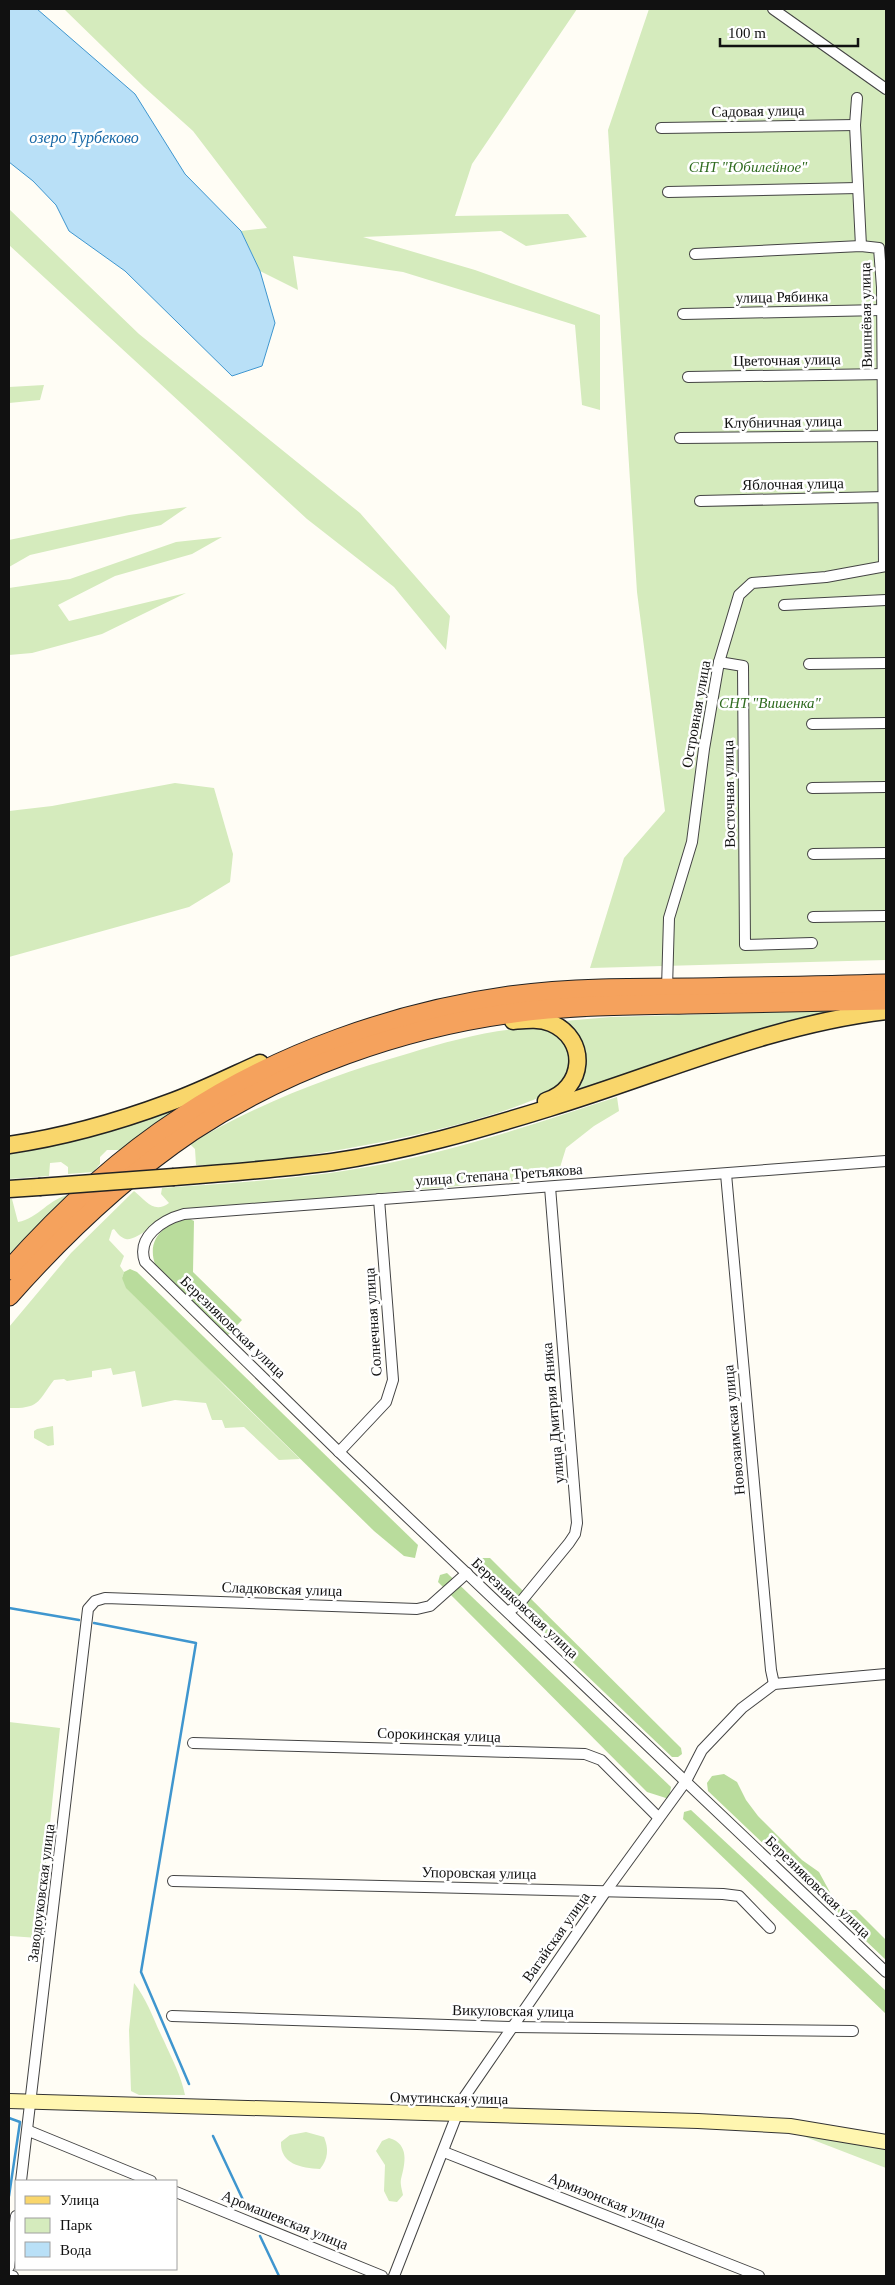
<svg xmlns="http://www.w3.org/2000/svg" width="895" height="2285" font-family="Georgia,serif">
	<rect width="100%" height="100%" fill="#fffdf5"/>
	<g fill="#d5ebbd">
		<path d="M64,9H577L472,164L455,216L568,214L587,237L526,246L501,231L363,237L475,270L600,315V410L582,405L575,325L403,272L293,256L298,290L260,271L241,231L267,228L193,131L144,87Z"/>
		<path d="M649,9H886V960L590,968L624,858L665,811L637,592L608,130Z"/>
		<path d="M9,209L139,334L360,513L450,616L446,650L394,587L307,519L9,245Z"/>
		<path d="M44,385L40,400L9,403V387Z"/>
		<path d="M187,507L161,525L30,555L9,567V540L129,515Z"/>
		<path d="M222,537L192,554L115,576L58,605L69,621L186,593L102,634L32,653L9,655V588L70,579L176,542Z"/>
		<path d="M175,783L214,788L233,854L230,882L189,907L9,957V811L52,806Z"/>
		<path d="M851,1010L578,1091L584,1074L585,1059L564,1021L611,1017Z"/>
		<path d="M543,1027C554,1030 564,1038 567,1049C570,1058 573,1069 567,1078C541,1120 250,1172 196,1165L195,1149L190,1144C259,1103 332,1075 410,1053C452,1040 498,1028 543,1027Z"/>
		<path d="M617,1097L619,1111L594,1126L566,1148L557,1177L174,1212C163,1217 135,1242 126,1239C121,1238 117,1233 114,1229L112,1230L109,1240L124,1256L120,1266L124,1272L122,1278L226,1387L300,1459L279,1460L244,1427L225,1428L222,1420H212L206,1403L175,1400L142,1407L135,1371L113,1375L111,1368L92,1371V1377L67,1381L64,1379L54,1380C38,1400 41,1409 9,1408V1327L71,1253L134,1191C146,1201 154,1214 169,1203L161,1194L162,1188C232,1183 303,1179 373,1166C456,1151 537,1123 617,1097Z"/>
		<path d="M181,1107L120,1150H107L100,1157V1164L93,1172L68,1174V1167L61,1162L50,1163L49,1176L9,1179V1153L99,1134Z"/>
		<path d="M70,1195L9,1254V1199H12L18,1222C38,1219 50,1197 70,1195Z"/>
		<path d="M53,1426L54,1445L48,1446L34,1438V1431L37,1429Z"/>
		<path d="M9,1722L60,1728L38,1938L10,1936L9,1940Z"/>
		<path d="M134,1983C148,2001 154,2021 164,2041C172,2059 181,2075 185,2095H139L131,2091L129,2030Z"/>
		<path d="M306,2132L324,2137C329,2149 328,2159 320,2169C301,2168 280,2164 281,2142L290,2135Z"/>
		<path d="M803,2136H813L886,2149V2168Z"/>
		<path d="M389,2138C410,2144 405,2164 401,2179C400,2184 402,2190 403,2195L397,2202L389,2201L384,2191L385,2165L376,2151L382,2141Z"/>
	</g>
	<g fill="#b9dc9c">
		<path d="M190,1219L194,1221L193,1272L242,1320L227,1336L155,1264C146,1238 166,1222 190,1219Z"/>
		<path d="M130,1269L137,1272L418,1545L415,1558L404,1556L374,1531L126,1288L122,1278L124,1272Z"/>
		<path d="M481,1558H490L681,1748L682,1754L678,1757H672L494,1587L476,1569Z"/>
		<path d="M447,1573L671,1787L669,1799L647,1792L438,1582L440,1575Z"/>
		<path d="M724,1774L737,1782L746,1800L758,1816L802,1860L819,1872L832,1896L848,1910H856L886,1940V1960L708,1791L707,1783L712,1776Z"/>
		<path d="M691,1810L886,1991V2014L683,1819L684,1812Z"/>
	</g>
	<path fill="#b9e0f7" stroke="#3f96cf" d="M9,9H37L135,94L185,174L241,231L260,271L275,323L262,366L232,376L125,271L69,231L56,205L33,181L9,162Z"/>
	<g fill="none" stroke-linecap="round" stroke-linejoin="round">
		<g stroke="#3f96cf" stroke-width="2.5">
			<path d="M9,1608L79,1620"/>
			<path d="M94,1623L196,1643L141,1972L189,2084"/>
			<path d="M9,2118L20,2122L9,2196"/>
			<path d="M213,2136L244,2202"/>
			<path d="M260,2236L279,2276"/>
		</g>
		<defs>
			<g id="street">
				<path d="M773,9L886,89"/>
				<path d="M857,98L855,125L861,246"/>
				<path d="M661,128L855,125"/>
				<path d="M668,192L858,188"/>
				<path d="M695,254L861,246L879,248L882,287L884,566"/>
				<path d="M683,314L882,310"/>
				<path d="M688,377L886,374"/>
				<path d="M680,438L886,436"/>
				<path d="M700,501L886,497"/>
				<path d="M784,605L886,600"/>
				<path d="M719,662L743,666L745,945L812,943"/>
				<path d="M809,664L886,663"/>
				<path d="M812,724L886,723"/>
				<path d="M812,788L886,787"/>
				<path d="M813,854L886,853"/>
				<path d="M813,917L886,916"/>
				<path d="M667,988L669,918L692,842L704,749L719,662L739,595L752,583L826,577L886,566"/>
				<path d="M886,1161L184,1214C162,1220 136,1237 145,1262L339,1452L886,1972"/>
				<path d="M726,1174L771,1670L774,1684"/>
				<path d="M339,1452L386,1402L393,1380L379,1199"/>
				<path d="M508,1612L519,1604L569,1543L575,1534L577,1523L550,1187"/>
				<path d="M193,1743L585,1754L601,1760L658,1817"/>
				<path d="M173,1881L723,1894L739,1896L770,1928"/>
				<path d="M172,2016L512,2027L853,2031"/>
				<path d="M29,2131L151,2181"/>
				<path d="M444,2152L759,2276"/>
				<path d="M21,2181L88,1609L95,1601L105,1598L417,1609L430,1606L467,1573"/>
				<path d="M176,2192L382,2276"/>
				<path d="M9,2267L16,2216"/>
				<path d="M9,2275L13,2276"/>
				<path d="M394,2276L463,2099L606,1891L686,1781L702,1750L742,1708L774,1684L886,1674"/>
			</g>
			<path id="secondary" d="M9,2101L698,2121L790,2126L886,2142"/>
			<g id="primary">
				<path d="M513,1021C525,1020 539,1018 551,1023C589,1039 585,1089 546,1101"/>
				<path d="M9,1145C63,1137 117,1122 168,1103C199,1092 229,1077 260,1063"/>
				<path d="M174,1177C227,1173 280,1169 332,1162C406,1151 478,1130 549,1108C661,1074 768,1025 886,1011"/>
				<path d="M9,1189L39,1187"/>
			</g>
			<g id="highway">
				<path d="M9,1270C60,1213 117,1159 182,1117C278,1053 396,1012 510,996C570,988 632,988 693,988C758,987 822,986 886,984"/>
				<path d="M9,1296C63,1235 124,1177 192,1131C286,1069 401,1028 513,1013C571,1005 629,1005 687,1004C754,1003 820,1001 886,1000"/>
			</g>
		</defs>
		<use href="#street" stroke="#444" stroke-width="12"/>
		<use href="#secondary" stroke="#333" stroke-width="16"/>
		<use href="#primary" stroke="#222" stroke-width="19"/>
		<use href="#highway" stroke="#222" stroke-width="21"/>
		<use href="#street" stroke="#fff" stroke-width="10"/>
		<use href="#secondary" stroke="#fff6b0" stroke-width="14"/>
		<use href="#primary" stroke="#f9d66b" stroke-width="16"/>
		<use href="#highway" stroke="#f5a25d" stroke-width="19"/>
		<defs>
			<path id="primary-bridge" d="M39,1187L174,1177"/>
		</defs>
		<use href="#primary-bridge" stroke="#222" stroke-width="19" stroke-linecap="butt"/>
		<use href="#primary-bridge" stroke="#f9d66b" stroke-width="16"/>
	</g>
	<g text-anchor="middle" stroke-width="5" stroke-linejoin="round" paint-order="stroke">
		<g font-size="15" fill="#111" stroke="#fff">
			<text transform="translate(758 111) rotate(-1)" y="5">Садовая улица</text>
			<text transform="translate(782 297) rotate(-1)" y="5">улица Рябинка</text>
			<text transform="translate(866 315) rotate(-91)" y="5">Вишнёвая улица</text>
			<text transform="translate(787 360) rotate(-1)" y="5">Цветочная улица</text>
			<text transform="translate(783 422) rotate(-1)" y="5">Клубничная улица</text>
			<text transform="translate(793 484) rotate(-1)" y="5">Яблочная улица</text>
			<text transform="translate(696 714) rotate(-80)" y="5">Островная улица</text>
			<text transform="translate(729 794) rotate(-91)" y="5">Восточная улица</text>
			<text transform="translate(499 1175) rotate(-4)" y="5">улица Степана Третьякова</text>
			<text transform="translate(373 1322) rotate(-94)" y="5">Солнечная улица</text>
			<text transform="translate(233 1327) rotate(44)" y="5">Березняковская улица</text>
			<text transform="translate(553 1413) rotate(-95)" y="5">улица Дмитрия Яника</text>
			<text transform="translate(734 1430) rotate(-95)" y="5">Новозаимская улица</text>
			<text transform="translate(282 1589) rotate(2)" y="5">Сладковская улица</text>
			<text transform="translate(525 1608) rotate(43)" y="5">Березняковская улица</text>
			<text transform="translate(439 1735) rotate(2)" y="5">Сорокинская улица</text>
			<text transform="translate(479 1873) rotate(1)" y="5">Упоровская улица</text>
			<text transform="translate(818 1887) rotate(44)" y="5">Березняковская улица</text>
			<text transform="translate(41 1893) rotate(-83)" y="5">Заводоуковская улица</text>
			<text transform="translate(556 1937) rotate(-55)" y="5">Вагайская улица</text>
			<text transform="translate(513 2011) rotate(1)" y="5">Викуловская улица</text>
			<text transform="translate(449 2098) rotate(1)" y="5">Омутинская улица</text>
			<text transform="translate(607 2200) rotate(22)" y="5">Армизонская улица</text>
			<text transform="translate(285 2220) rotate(22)" y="5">Аромашевская улица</text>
		</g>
		<g font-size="15" font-style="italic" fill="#2f6b1f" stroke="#fff">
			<text x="748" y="172">СНТ "Юбилейное"</text>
			<text x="770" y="708">СНТ "Вишенка"</text>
		</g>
		<g font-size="16" font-style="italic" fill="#1768a6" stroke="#fff">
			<text x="84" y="143">озеро Турбеково</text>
		</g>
	</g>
	<rect width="895" height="2285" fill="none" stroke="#111111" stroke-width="20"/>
	<rect x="15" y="2180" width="162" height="90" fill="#ffffff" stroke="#a0a0a0"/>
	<rect x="25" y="2196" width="25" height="8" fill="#f9d66b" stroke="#a0a0a0"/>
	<text x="60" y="2205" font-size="15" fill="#111111">Улица</text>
	<rect x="25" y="2218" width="25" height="15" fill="#d5ebbd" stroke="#a0a0a0"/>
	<text x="60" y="2230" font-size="15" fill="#111111">Парк</text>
	<rect x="25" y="2242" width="25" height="15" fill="#b9e0f7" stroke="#a0a0a0"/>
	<text x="60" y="2255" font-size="15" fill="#111111">Вода</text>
	<path d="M720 38v8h138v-8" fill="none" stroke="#111111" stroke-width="2.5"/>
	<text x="728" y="38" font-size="15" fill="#111111" stroke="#ffffff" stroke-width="4" paint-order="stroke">100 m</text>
</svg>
